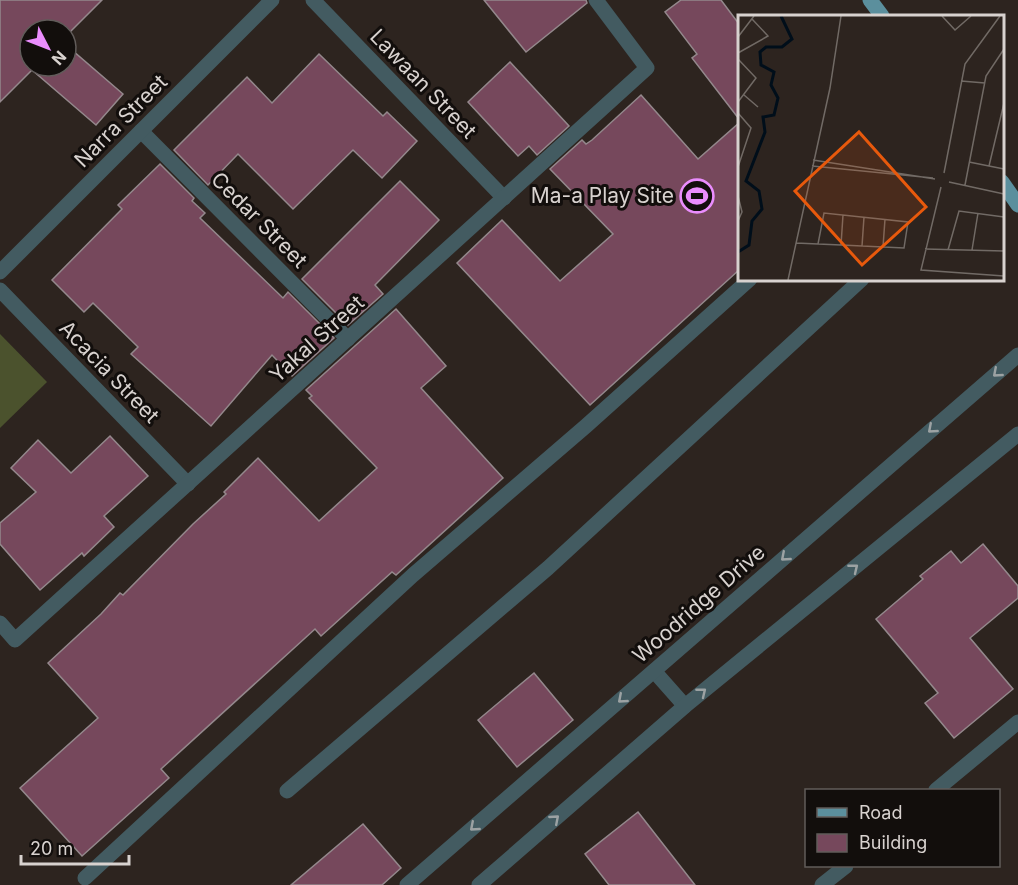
<svg xmlns="http://www.w3.org/2000/svg" width="1018" height="885" font-family="Inter,sans-serif">
	<rect width="100%" height="100%" fill="#2d241f"/>
	<path fill="#4b522d" d="M0,334L47,382L0,428Z"/>
	<g fill="#76485c" stroke="#94888c" stroke-width="1.5">
		<path d="M0,0H102L66,36V30H30V66H66V45L123,94L96,125L32,70L0,102Z"/>
		<path d="M484,0H586L587,3L526,52Z"/>
		<path d="M681,0H721L739,24V119L692,58L697,54L665,12Z"/>
		<path d="M319,54L383,116L387,112L417,141L382,178L353,150L293,209L238,154L208,185L174,150L247,77L272,103Z"/>
		<path d="M510,62L569,126L537,155L529,146L518,156L468,102Z"/>
		<path d="M641,95L698,159L739,123V270L590,405L457,263L502,220L560,281L613,234L550,169L582,140L586,144L592,140Z"/>
		<path d="M160,164L194,198L192,201L205,213L200,218L283,298L288,292L334,338L292,376L272,355L211,426L131,354L138,347L93,303L84,312L52,280L122,209L118,205Z"/>
		<path d="M400,181L439,220L375,285L383,294L348,325L302,279Z"/>
		<path d="M396,309L446,366L421,388L503,478L396,575L392,572L321,636L315,629L161,769L169,778L82,856L20,788L98,718L48,663L101,614L120,593L123,595L193,524L226,494L224,492L258,458L319,521L377,468L309,398L312,396L306,390Z"/>
		<path d="M110,436L148,476L104,516L114,527L84,556L82,553L40,590L0,544V523L36,492L11,468L38,440L71,473Z"/>
		<path d="M983,544L1018,586V598L970,638L1013,689L954,738L925,703L938,693L876,619L923,579L920,576L951,551L961,563Z"/>
		<path d="M534,673L573,720L517,767L478,720Z"/>
		<path d="M638,812L695,885H609L585,854Z"/>
		<path d="M363,824L401,868L382,885H291Z"/>
	</g>
	<g fill="none" stroke-linecap="round" stroke-linejoin="round">
		<g stroke="#435b61" stroke-width="15">
			<path d="M313,0L504,198"/>
			<path d="M141,131L348,339"/>
			<path d="M0,272L272,0"/>
			<path d="M0,290L188,484"/>
			<path d="M0,623L15,640L647,68L596,0"/>
			<path d="M654,671L685,706"/>
			<path d="M936,790L1018,722"/>
			<path d="M287,791L548,568L862,279"/>
			<path d="M85,878L413,575L586,426L750,279"/>
			<path d="M407,885L1018,355"/>
			<path d="M479,885L685,706L1018,434"/>
			<path d="M822,885L846,866"/>
		</g>
		<g stroke="#5b8f9d" stroke-width="15">
			<path d="M870,0L882,16"/>
			<path d="M1002,182L1018,205"/>
		</g>
	</g>
	<defs><path id="oneway-chevron" d="M-2-3.5L2.5 0L-2 3.5" fill="none" stroke-width="1.6" stroke-linecap="round" stroke-linejoin="round" transform="scale(1.5)"/></defs>
	<g stroke="#9ca2a3">
		<use href="#oneway-chevron" transform="translate(997 373) rotate(139)"/>
		<use href="#oneway-chevron" transform="translate(932 429) rotate(139)"/>
		<use href="#oneway-chevron" transform="translate(785 557) rotate(139)"/>
		<use href="#oneway-chevron" transform="translate(854 568) rotate(-39)"/>
		<use href="#oneway-chevron" transform="translate(702 692) rotate(-39)"/>
		<use href="#oneway-chevron" transform="translate(622 699) rotate(139)"/>
		<use href="#oneway-chevron" transform="translate(555 819) rotate(-41)"/>
		<use href="#oneway-chevron" transform="translate(474 827) rotate(139)"/>
	</g>
	<defs>
		<symbol id="stadium-ring" viewBox="-11 -11 22 22"><circle r="9.5" fill="#120e0c" stroke="#ea8dfd" stroke-width="1.5"/><path d="M0-5a6.5 5 0 1 0 0 10a6.5 5 0 1 0 0-10ZM-3.5-1.8h7v3.6h-7Z" fill="#ea8dfd"/></symbol>
	</defs>
	<g fill-rule="evenodd">
		<use href="#stadium-ring" x="678" y="177" width="38" height="38"/>
	</g>
	<g text-anchor="middle" stroke-width="6" stroke-linejoin="round" paint-order="stroke">
		<g font-size="21" fill="#d8d2cf" stroke="#120e0c">
			<text transform="translate(423 84) rotate(46)" y="7">Lawaan Street</text>
			<text transform="translate(121 121) rotate(-45)" y="7">Narra Street</text>
			<text transform="translate(259 220) rotate(45)" y="7">Cedar Street</text>
			<text transform="translate(317 339) rotate(-42)" y="7">Yakal Street</text>
			<text transform="translate(109 372) rotate(46)" y="7">Acacia Street</text>
			<text transform="translate(699 604) rotate(-41)" y="7">Woodridge Drive</text>
		</g>
		<g font-size="21" fill="#d8d2cf" stroke="#120e0c" text-anchor="end">
			<text x="674" y="203">Ma-a Play Site</text>
		</g>
	</g>
	<g transform="translate(738 15)">
		<rect width="266" height="266" fill="#2d241f"/>
		<path fill="none" stroke="#000e1a" stroke-width="3" d="M0,237L11,230L14,206L24,194L21,176L8,166L27,117L25,102L36,100L40,83L33,70L36,57L23,50L22,37L28,32H44L54,24L43,1"/>
		<path fill="none" stroke="#716a65" stroke-width="1.5" d="M204,1L217,15L233,1M0,22L16,1M0,38L30,21L14,4M0,44L18,63L0,87M223,66L247,68M6,80L20,92M0,98L13,113L0,152M75,145L197,164M231,147L266,154M74,151L195,163M251,151L266,88M206,158L227,49L262,1M211,167L266,179M227,170L248,61L266,34M203,172L183,255L266,261M0,181L4,197L0,206M58,228L80,229L103,230L166,233L170,207L86,198L80,229M103,230L105,200M124,231L126,202M145,232L147,204M187,234L266,236M210,235L221,196L266,202M234,235L240,198M50,265L92,73L103,1"/>
		<path fill="#e8590c" fill-opacity="0.15" stroke="#e8590c" stroke-width="3" d="M121,117L188,192L124,250L57,176Z"/>
		<rect width="266" height="266" fill="none" stroke="#d8d2cf" stroke-width="3"/>
	</g>
	<rect x="805" y="789" width="195" height="78" fill="#120e0c" stroke="#615c5a" stroke-width="1.5"/>
	<rect x="817" y="808" width="30" height="9" fill="#5b8f9d" stroke="#615c5a" stroke-width="1.5"/>
	<text x="859" y="819" font-size="18" fill="#d8d2cf">Road</text>
	<rect x="817" y="834" width="30" height="18" fill="#76485c" stroke="#615c5a" stroke-width="1.5"/>
	<text x="859" y="849" font-size="18" fill="#d8d2cf">Building</text>
	<g transform="translate(48 48) rotate(132)"><circle r="28" fill="#120e0c" stroke="#615c5a" stroke-width="1.5"/>
	<path d="M0-4.5L10 22L0 15L-10 22Z" fill="#ea8dfd"/>
	<text y="-9" font-size="16" font-weight="bold" text-anchor="middle" fill="#d8d2cf">N</text>
	</g>
	<path d="M21 855v9h108v-9" fill="none" stroke="#d8d2cf" stroke-width="3"/>
	<text x="30" y="855" font-size="18" fill="#d8d2cf" stroke="#120e0c" stroke-width="4.5" paint-order="stroke">20 m</text>
</svg>
